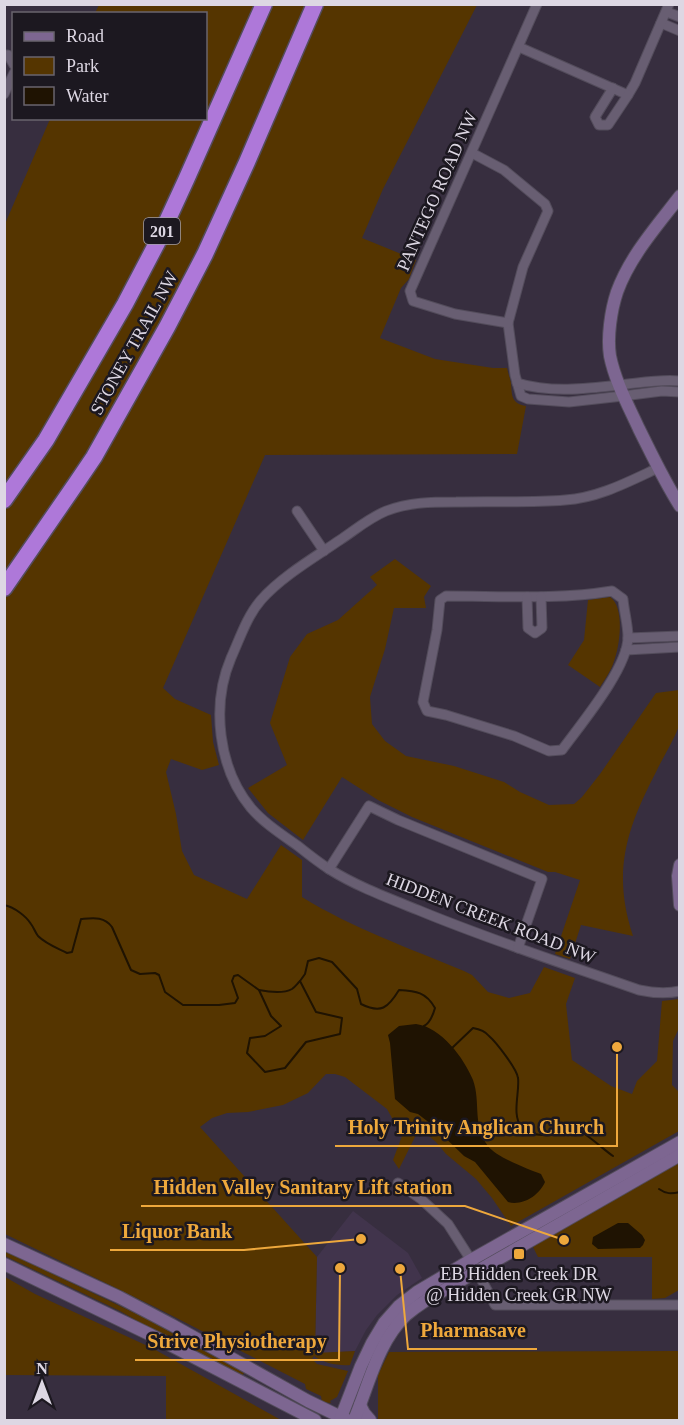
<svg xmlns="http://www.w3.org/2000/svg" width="684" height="1425" font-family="'Times New Roman',serif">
	<rect width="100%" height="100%" fill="#372e3f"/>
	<path fill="#41344c" d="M353,1211L408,1253L422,1278L397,1295L377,1315L366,1330L355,1351L315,1354L317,1257Z"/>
	<g fill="#553500">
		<path d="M99,5H477L383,189L362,238L416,260L409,279L401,288L380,338L435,359L493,368H507C508,373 510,378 511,383C512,396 511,403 526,406L517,454L265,455L163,688L175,699L211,715L213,742L219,765L202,770L171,759L166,772L176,814L182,851L194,875L247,899L281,845L302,860V897C352,928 409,948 464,971L472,975L488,992L509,998L530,993L544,967L575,978L566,1004L572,1060L611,1086L632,1094L637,1081L657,1061L662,1001L679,999V1028L673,1041L672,1085L679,1092V1131L511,1226L492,1198L476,1179L446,1154L436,1142L424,1132L417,1133L399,1169L393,1160L402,1136L387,1109L345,1077L335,1074H326L308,1093L283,1105L248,1112L227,1113L212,1118L200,1127L317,1257L315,1353L355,1351L350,1365C338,1366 323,1363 314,1356L312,1359L317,1364L348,1371L337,1397L330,1401L331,1403L322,1402L321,1396L306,1389L305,1384L155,1307L5,1234V224L50,119L206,118V14L95,13Z"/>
		<path d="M395,559L431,586L424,597L426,608H394L385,649L370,697L372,724L385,741L406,756L454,766L504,782L520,792L549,805L574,804L582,797L600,774L656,693L679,690C680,701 682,716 679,726C673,742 663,757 656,772C626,830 612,872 633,936L581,925L570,959L555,954L580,880L555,872H548L412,817L378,800L342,777L303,840L268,813L248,788L287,765L270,723L290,657L307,634L338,620L377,585L370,577Z"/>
		<path d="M610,597C625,607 620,646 614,661C611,671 605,679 600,687L568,665L584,640L588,600Z"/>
		<path d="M679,1160V1290L665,1298L652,1299V1257H538L532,1245Z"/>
		<path d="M5,1251L145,1318L244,1373L242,1376L200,1357L120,1311L5,1256Z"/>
		<path d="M5,1277L35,1294L152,1348L281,1420H166V1376L5,1375Z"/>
		<path d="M679,1351V1420H378V1375L389,1352Z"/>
	</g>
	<g fill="#1f1302">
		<path d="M416,1024C441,1027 464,1058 473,1080C481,1102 472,1125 488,1146C496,1157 528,1169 541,1174L545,1182C539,1196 522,1206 508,1202L475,1162L464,1156L431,1124L418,1114L410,1112L395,1099L390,1043L388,1035L399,1026Z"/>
		<path d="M618,1223H628L642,1235L645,1240L643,1245L640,1248L598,1249L592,1244L593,1237Z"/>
	</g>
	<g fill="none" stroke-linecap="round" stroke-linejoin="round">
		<g stroke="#1f1302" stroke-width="2">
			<path d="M4,905C14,907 26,916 31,924C34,928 35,932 38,936C46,944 57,948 67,953L72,952L81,919C93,918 104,916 112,927L131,970L140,974L155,973L159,975L165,992L183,1005H219L235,1003L238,998L232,981L234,976L238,975L259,990L271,1016L281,1026L265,1036L250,1038L247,1053L265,1072L285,1068L306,1042L340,1034L342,1018L316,1012L300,981L305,974L308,961L319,958L332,962L357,989L361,1004C381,1014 388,1008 399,990C416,991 426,992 435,1008C433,1015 430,1023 424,1026"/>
			<path d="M259,990C269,992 283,994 292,989C295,987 297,984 300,981"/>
			<path d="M451,1049L473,1028C479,1029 485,1031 489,1036C496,1042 517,1069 518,1078C520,1092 511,1115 522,1128C529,1136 548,1136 557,1134C563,1133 570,1129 575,1129C582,1129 605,1151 613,1156"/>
			<path d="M659,1189C666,1194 671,1194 680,1192"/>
		</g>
		<defs>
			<g id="street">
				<path d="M667,12L680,17"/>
				<path d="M661,23L680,31"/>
				<path d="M519,47L628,95L635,83L669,4"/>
				<path d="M4,55H8L14,65"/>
				<path d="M613,88L595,117L599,125H608L628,95"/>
				<path d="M4,94L14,73"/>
				<path d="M472,153L504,170L545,204L548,211L523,267L508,323L515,375L521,396L528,399L569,402L623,396L662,391L680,392"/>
				<path d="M508,323L455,314L413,301L410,291L537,4"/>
				<path d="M517,383C550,393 585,389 619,385C640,383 659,379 680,381"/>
				<path d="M658,468C628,482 598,498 565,500C529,503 492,501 456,502C432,502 409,502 386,511C369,518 355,530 340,540C315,557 281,577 261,600C247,616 240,638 231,658C211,705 218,768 251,808C264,823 281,834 298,846C308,854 318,862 329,869C356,886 388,898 418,910C490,940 565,964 639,990C653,993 666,994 680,991"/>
				<path d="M297,511L324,551"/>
				<path d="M612,591L623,599C624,611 628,625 628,637C628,668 581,724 562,750L549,751L514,736L446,715L427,711L423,702L437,630L440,600L446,596C501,596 557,600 612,591Z"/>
				<path d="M527,597L528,628L535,633L542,628L541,597"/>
				<path d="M628,638L680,636"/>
				<path d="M626,650L680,647"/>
				<path d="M329,869L369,806L398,820L542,879L518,948"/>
				<path d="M398,1183L421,1199L448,1224L471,1260L495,1305H680"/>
			</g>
			<g id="secondary">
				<path d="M680,196C657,226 630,256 617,292C611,310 607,337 610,356C615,381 628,405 639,429C652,455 664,481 680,506"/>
				<path d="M680,865L678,876L680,905"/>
				<path d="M4,1244L119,1297L172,1325L308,1401L347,1420"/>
				<path d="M4,1264L151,1335L315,1420"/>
				<path d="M360,1405L364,1413L370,1420"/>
				<path d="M340,1420L361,1366L372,1343L384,1323L399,1306L417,1292L471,1260L680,1142"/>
				<path d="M354,1420C369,1385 377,1343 406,1315C412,1310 419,1305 425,1301L680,1155"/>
			</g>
			<g id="highway">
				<path d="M4,500L46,440L125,304L157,243L186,180L264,4"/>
				<path d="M4,588L75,485L94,457L167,327L205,254L247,162L315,4"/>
			</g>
		</defs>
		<use href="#street" stroke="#534c5b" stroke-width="11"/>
		<use href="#secondary" stroke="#534c5b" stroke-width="14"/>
		<use href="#highway" stroke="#534c5b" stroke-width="19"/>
		<use href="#street" stroke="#685e72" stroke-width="9"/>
		<use href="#secondary" stroke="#7d6691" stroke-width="12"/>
		<use href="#highway" stroke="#ae78d9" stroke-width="16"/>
	</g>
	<rect fill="#eea83c" stroke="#1c1820" stroke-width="2" x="513" y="1248" width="12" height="12" rx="3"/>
	<g text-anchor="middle" stroke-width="5" stroke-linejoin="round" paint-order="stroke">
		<rect fill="#1c1820" stroke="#a39ea8" stroke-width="1.5" x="144" y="218" width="36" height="26" rx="4.5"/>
		<g font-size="16" font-weight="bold" fill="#ddd7e3">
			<text x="162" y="237">201</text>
		</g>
		<g font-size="18" fill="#ddd7e3" stroke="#1c1820">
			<text transform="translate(437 191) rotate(-66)" y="6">PANTEGO ROAD NW</text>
			<text transform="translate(134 343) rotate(-61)" y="6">STONEY TRAIL NW</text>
			<text transform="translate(491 918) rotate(21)" y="6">HIDDEN CREEK ROAD NW</text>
		</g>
		<g font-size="18" fill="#ddd7e3" stroke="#1c1820">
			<text x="519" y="1280">EB Hidden Creek DR<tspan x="519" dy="21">@ Hidden Creek GR NW</tspan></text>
		</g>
	</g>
	<path fill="none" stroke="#eea83c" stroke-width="2" d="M617 1047L617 1146H335M564 1240L465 1206H141M361 1239L244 1250H110M400 1269L408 1349H537M340 1268L339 1360H135"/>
	<g fill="#eea83c" stroke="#1c1820" stroke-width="2">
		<circle cx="617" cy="1047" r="6"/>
		<circle cx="564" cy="1240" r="6"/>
		<circle cx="361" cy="1239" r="6"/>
		<circle cx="400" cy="1269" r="6"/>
		<circle cx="340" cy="1268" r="6"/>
	</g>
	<g font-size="20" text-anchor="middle" font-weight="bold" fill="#eea83c" stroke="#1c1820" stroke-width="5" stroke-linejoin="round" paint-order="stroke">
		<text x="476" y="1134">Holy Trinity Anglican Church</text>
		<text x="303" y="1194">Hidden Valley Sanitary Lift station</text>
		<text x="177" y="1238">Liquor Bank</text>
		<text x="473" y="1337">Pharmasave</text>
		<text x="237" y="1348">Strive Physiotherapy</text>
	</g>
	<rect width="684" height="1425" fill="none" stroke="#ddd7e3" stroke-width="12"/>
	<rect x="12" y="12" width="195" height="108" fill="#1c1820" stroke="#69646e" stroke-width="1.5"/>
	<rect x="24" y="32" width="30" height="9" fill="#7d6691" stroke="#69646e" stroke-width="1.5"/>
	<text x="66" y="42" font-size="18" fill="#ddd7e3">Road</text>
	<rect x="24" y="57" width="30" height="18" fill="#553500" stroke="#69646e" stroke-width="1.5"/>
	<text x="66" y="72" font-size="18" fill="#ddd7e3">Park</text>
	<rect x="24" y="87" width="30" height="18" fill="#1f1302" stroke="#69646e" stroke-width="1.5"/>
	<text x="66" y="102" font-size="18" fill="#ddd7e3">Water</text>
	<g transform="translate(42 1383)" stroke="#1c1820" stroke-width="4.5" paint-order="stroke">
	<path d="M0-4.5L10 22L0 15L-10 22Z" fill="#ddd7e3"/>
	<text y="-9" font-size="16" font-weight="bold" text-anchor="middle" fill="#ddd7e3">N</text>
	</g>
</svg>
